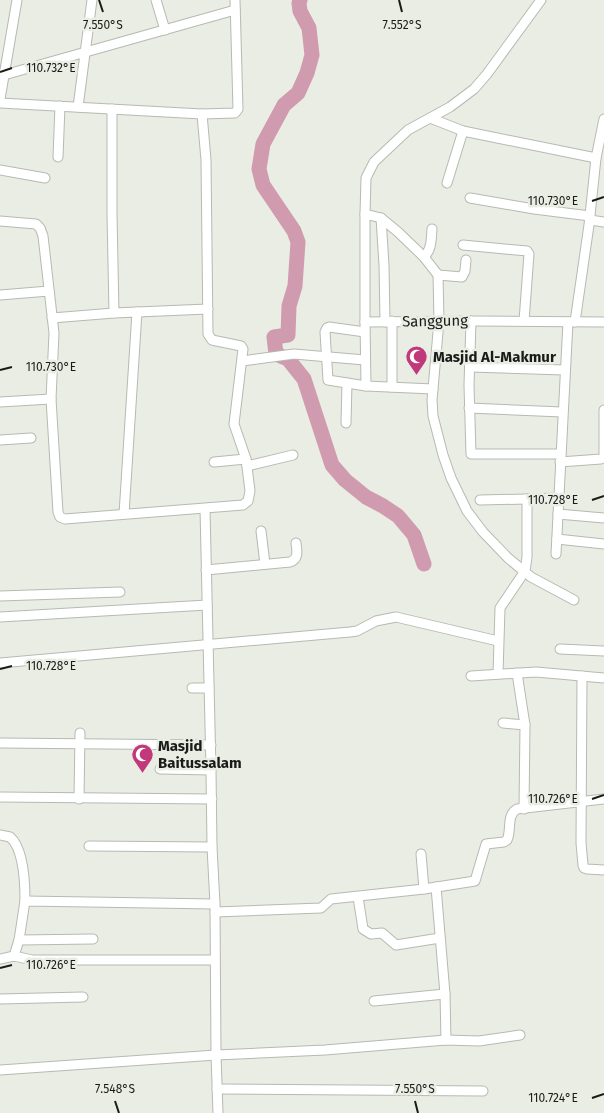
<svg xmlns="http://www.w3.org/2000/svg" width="604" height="1113" font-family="'Fira Sans',sans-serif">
	<rect width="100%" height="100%" fill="#e9ede4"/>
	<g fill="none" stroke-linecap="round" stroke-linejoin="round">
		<path stroke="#d09baf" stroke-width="15" d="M300,0L299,3L300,11L309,28L312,55L307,73L298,93L284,105L263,144L259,169L263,185L294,231L298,242L295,286L289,306L288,335L274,337L276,354L288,359L304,379L332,465L345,480L366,497L383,506L398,516L414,535L424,564"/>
		<defs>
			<g id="minor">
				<path d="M156,0L165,30"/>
				<path d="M0,74L4,75L235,10"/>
				<path d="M0,99L17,0"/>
				<path d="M0,103L202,114L235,113L238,109L235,0"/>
				<path d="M78,107L92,0"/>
				<path d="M112,109V214L114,313L137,312L124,514"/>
				<path d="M430,118L463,131L596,158"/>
				<path d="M58,157L60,106"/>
				<path d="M0,170L45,178"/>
				<path d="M447,183L463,131"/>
				<path d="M470,198L534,209L590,216"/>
				<path d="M365,214L366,178L374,162L408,130L450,107L474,89L487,74L541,0"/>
				<path d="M381,218L384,265L385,322"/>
				<path d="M590,220L604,222"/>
				<path d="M0,221L36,224L40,228L43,236L54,333L51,399L58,512L60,517L65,519L243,505L248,501L250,491L246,459L234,424L243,349L241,346L212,340L208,334L206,160L202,114"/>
				<path d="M463,245L527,251L529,254L524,321"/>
				<path d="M424,257C432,249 431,240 432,229"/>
				<path d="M438,275L462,277L465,271L466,260"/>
				<path d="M0,295L49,291"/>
				<path d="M137,312L208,309"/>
				<path d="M52,318L114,313"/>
				<path d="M392,321V387"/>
				<path d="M471,321L469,385L471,454H560"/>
				<path d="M365,322V214L381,218L398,232L424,257L438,275L439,321L432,400L433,416L443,455L451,478L467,511L483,532L508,558L531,577L574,600"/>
				<path d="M575,322L589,225L596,158L604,119"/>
				<path d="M365,332L329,327L327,328L325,332L328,380L366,386L433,389"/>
				<path d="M242,361L294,354L365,360"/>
				<path d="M470,367L564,370"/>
				<path d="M366,386L365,322L471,321L604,322"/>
				<path d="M0,402L51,399"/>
				<path d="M469,408L562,412"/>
				<path d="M346,423L347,383"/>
				<path d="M0,440L31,438"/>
				<path d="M214,462L246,459"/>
				<path d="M560,462L601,459L604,457V410"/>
				<path d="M247,466L293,455"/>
				<path d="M480,500L527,499"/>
				<path d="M205,509L211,770L212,847L215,904L216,1055L218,1113"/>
				<path d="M558,514L604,518"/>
				<path d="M261,531L265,564"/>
				<path d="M557,539L604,544"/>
				<path d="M556,554L568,322"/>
				<path d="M206,570L290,562C299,559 297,551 296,543"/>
				<path d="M0,596L120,592"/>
				<path d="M0,617L207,605"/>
				<path d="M560,649L604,651"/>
				<path d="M0,663L350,632L357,631L376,621L396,617L498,641"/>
				<path d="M517,673L525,725"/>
				<path d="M498,674L500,608L525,571L527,557V499L558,498"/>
				<path d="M471,676L536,672L604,678"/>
				<path d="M582,676L581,843L583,865L584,868L587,869L604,870"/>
				<path d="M192,688H209"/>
				<path d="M503,723L525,725L524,809"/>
				<path d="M0,743L211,745"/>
				<path d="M160,769L211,770"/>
				<path d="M0,797L212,799"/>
				<path d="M79,799L80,733"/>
				<path d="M0,835L10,837C24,849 25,884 25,901"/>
				<path d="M89,846L212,847"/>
				<path d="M421,854L424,889"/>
				<path d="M436,887L445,994L446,1040"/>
				<path d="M358,897L363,929L371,934L382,933L396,945L440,938"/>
				<path d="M215,912L321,908L331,899L424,889L475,881L486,844L504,842L507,840C512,830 506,815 517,809L604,799"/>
				<path d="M19,940L93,939"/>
				<path d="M14,956L32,960H214"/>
				<path d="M0,959L14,956L19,940L25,901L215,904"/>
				<path d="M0,999L83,997"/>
				<path d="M374,1001L445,994"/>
				<path d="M0,1070L216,1055L325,1050L446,1040L479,1041L520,1035"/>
				<path d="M217,1089L483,1091"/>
			</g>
		</defs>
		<use href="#minor" stroke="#b6bab2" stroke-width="11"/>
		<use href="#minor" stroke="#fff" stroke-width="9"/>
	</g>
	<path fill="none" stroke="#1a1b18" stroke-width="2" d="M99,0L103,12M399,0L402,12M0,72L12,68M592,201L604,197M0,370L12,367M592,500L604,496M0,669L12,666M592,799L604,795M0,968L12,965M592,1098L604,1094M115,1101L119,1113M415,1101L418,1113"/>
	<defs>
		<symbol id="mosque-pin" viewBox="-11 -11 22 30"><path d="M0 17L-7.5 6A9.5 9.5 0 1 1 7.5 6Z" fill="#c0397a" stroke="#e9ede4"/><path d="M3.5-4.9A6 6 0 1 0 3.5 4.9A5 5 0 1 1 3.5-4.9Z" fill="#fff"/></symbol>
	</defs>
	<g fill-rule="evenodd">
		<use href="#mosque-pin" x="404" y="344" width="25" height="34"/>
		<use href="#mosque-pin" x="130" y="742" width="25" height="34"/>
	</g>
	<g text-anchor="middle" stroke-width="5" stroke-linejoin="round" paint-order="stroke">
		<g font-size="15" fill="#1a1b18" stroke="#e9ede4">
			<text transform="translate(435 321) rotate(-1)" y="5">Sanggung</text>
		</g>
		<g font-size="15" font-weight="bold" fill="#1a1b18" stroke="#e9ede4" text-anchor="start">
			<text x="433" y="362">Masjid Al-Makmur</text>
			<text x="158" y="751">Masjid<tspan x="158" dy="17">Baitussalam</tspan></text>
		</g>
	</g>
	<g font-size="12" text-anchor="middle" fill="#1a1b18" stroke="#e9ede4" stroke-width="5" stroke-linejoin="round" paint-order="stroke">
		<text x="103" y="29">7.550°S</text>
		<text x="402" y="29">7.552°S</text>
		<text x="51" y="72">110.732°E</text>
		<text x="553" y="205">110.730°E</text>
		<text x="51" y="371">110.730°E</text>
		<text x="553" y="504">110.728°E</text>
		<text x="51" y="670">110.728°E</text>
		<text x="553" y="803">110.726°E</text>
		<text x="51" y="969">110.726°E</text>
		<text x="115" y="1093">7.548°S</text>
		<text x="415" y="1093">7.550°S</text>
		<text x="553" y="1102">110.724°E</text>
	</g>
</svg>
